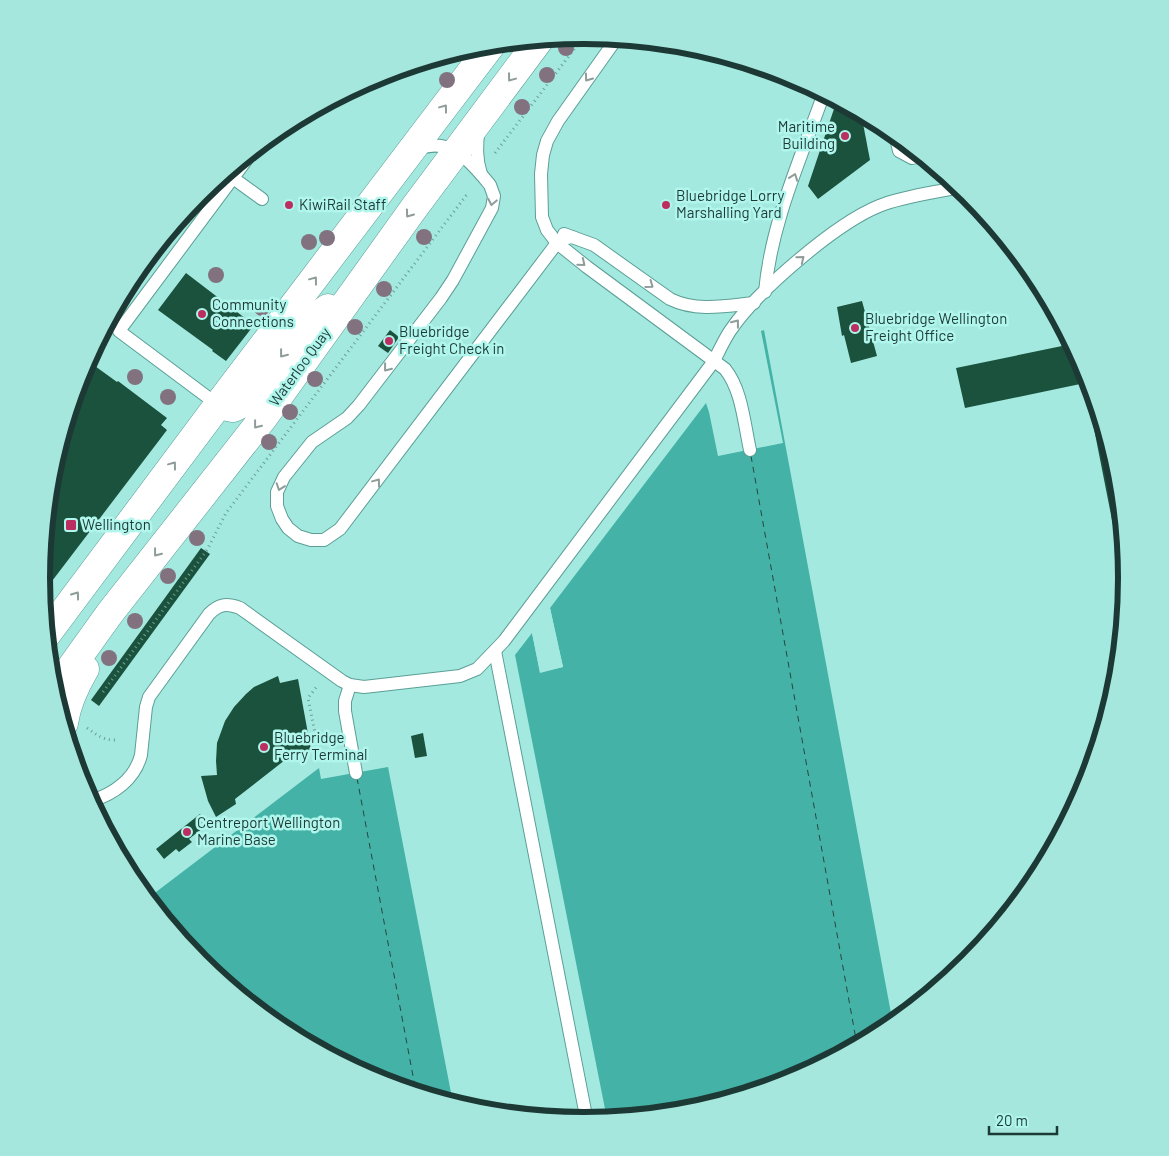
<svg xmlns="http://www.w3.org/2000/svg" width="1169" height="1156" font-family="Barlow,sans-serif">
	<rect width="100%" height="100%" fill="#a4e9df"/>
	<g fill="#44b2a6">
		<path d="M764,330L893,1024L886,1030L792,1080L690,1111L607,1119L515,655L532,633L540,672L563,667L550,608L706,403L709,412L718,456L783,443L761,331Z"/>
		<path d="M388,767L453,1103L376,1080L283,1029L200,962L160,913L156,892L319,768L321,779Z"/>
	</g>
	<path fill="#a4e9df" d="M550,608L563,667L540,673L532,633L534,631L542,670L560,665L548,610Z"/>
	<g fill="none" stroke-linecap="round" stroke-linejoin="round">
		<g stroke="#264742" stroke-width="1" stroke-dasharray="6 5" stroke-linecap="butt">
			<path d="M751,456L857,1045"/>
			<path d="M357,778L416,1092"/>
		</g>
	</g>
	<g fill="#1b523d">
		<path d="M837,100L861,113L870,160L818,199L808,186Z"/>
		<path d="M186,273L254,325L226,361L212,351L213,350L158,310Z"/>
		<path d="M862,301L877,356L851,363L844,335L842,336L837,307Z"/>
		<path d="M1055,312L1086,370L1117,472L1127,578L1126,591L1085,383L965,408L956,368L1062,346Z"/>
		<path d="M390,330L399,337L388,353L378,346Z"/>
		<path d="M88,361L117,382L118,381L167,418L161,425L167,430L46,589L42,586V578L52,472L83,370Z"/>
		<path d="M201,548L210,554L99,706L91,700Z"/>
		<path d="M278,676L280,683L298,679L311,750L294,753L235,799L236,804L216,817L208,801L201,776L217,775L216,761L217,743L225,721L234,707L246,694L254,687Z"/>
		<path d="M423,733L427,756L415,758L411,736Z"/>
		<path d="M200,814L208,824L189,839L192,842L179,852L176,849L164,859L156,849Z"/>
	</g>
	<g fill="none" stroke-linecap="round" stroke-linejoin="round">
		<defs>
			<g id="lane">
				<path d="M617,38L558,121L547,141L543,155L541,174L542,217L547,230L557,243L587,267L725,369C742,390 744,423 750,450"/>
				<path d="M479,129C476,145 476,159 481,174"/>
				<path d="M895,134L899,151L912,158L922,156"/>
				<path d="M418,149C451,136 471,162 490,185L494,196L492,208L453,280L441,298L359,405L347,418L312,442L284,477L277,492V506L282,519L288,528L298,536L311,540H324L340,529L557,243L562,239L572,237"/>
				<path d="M233,178L262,199"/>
				<path d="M564,234L594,245L670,299C696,312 726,306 754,303"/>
				<path d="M765,292C771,223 801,158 824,93"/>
				<path d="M218,405L119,331L253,151"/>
				<path d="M495,651L587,1121"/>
				<path d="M350,685L345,701V711L356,773"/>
				<path d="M91,801C114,794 135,779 141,755L146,707L149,697L209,614C219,604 226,603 240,608L342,681L350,685L364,687L460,676L477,669L504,641L714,361C719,351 724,340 730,331C756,292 835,224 879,206C904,196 933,193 960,187"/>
			</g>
			<g id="primary">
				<path d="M218,405L233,408L246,402L307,324L328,308"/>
				<path d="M47,634L218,405L492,44"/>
				<path d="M54,691L110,613L264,417L414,208L540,39"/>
				<path d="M64,723C67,703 75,686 85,669"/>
			</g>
		</defs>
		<use href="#lane" stroke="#5b9f96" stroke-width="14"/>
		<use href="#primary" stroke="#5b9f96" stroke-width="29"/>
		<g stroke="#6b9f98" stroke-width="3" stroke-dasharray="1 4" stroke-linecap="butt">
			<path d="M495,153L585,35"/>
			<path d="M103,692L207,550L226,513L468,193"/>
			<path d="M87,728C97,735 103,740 115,740"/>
			<path d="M309,736L314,735L315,733L308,698L318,685"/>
		</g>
		<use href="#lane" stroke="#fff" stroke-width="12"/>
		<use href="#primary" stroke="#fff" stroke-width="28"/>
	</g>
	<g fill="#82727f">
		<circle cx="566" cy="48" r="8"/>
		<circle cx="547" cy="75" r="8"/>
		<circle cx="447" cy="80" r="8"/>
		<circle cx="522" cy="107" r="8"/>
		<circle cx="424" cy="237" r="8"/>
		<circle cx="327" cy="238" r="8"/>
		<circle cx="309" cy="242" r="8"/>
		<circle cx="216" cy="275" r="8"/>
		<circle cx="384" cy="289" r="8"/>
		<circle cx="262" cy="308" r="8"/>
		<circle cx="355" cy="327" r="8"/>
		<circle cx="135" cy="377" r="8"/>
		<circle cx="315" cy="379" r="8"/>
		<circle cx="168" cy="397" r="8"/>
		<circle cx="290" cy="412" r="8"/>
		<circle cx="269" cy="442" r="8"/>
		<circle cx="197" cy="538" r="8"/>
		<circle cx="168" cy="576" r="8"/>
		<circle cx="135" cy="621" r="8"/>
		<circle cx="109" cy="658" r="8"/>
	</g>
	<defs><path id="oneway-chevron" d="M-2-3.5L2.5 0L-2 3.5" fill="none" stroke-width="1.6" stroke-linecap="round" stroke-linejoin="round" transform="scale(1.25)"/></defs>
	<g stroke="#8e9c9a">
		<use href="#oneway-chevron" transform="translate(511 78) rotate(127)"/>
		<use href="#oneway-chevron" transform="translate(588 78) rotate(126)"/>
		<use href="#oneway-chevron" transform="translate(444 108) rotate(-53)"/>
		<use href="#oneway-chevron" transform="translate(794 177) rotate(-70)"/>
		<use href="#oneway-chevron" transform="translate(492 202) rotate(101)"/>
		<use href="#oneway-chevron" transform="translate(409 214) rotate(126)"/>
		<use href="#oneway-chevron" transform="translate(801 259) rotate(-39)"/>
		<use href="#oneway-chevron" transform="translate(582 263) rotate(39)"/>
		<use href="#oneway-chevron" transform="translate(314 280) rotate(-53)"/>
		<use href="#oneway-chevron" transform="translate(650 285) rotate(36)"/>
		<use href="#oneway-chevron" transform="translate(736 323) rotate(-52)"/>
		<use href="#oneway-chevron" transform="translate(283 354) rotate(128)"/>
		<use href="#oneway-chevron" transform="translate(387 368) rotate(128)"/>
		<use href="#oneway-chevron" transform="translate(257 425) rotate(128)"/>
		<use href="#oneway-chevron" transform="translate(173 465) rotate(-53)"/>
		<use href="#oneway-chevron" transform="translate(377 482) rotate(-53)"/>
		<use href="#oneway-chevron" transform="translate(280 487) rotate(109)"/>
		<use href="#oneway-chevron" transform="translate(157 553) rotate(128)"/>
		<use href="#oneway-chevron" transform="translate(76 595) rotate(-54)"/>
	</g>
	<g fill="#bb2e60" stroke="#b1f6ec" stroke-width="2">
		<circle cx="845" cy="136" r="5"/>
		<circle cx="289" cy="205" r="5"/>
		<circle cx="666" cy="205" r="5"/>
		<circle cx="202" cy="314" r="5"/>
		<circle cx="855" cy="328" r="5"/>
		<circle cx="389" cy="341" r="5"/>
		<rect x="65" y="519" width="12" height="12" rx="2.5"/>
		<circle cx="264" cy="747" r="5"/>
		<circle cx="187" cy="832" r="5"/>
	</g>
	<g text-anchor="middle" stroke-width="5" stroke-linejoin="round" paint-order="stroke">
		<g font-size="15" fill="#1d3936" stroke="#b1f6ec" text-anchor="start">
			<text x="835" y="132" text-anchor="end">Maritime<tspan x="835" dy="17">Building</tspan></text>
			<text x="676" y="201">Bluebridge Lorry<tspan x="676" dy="17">Marshalling Yard</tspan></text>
			<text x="299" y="210">KiwiRail Staff</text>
			<text x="212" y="310">Community<tspan x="212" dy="17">Connections</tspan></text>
			<text x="865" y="324">Bluebridge Wellington<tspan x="865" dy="17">Freight Office</tspan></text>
			<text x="399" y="337">Bluebridge<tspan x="399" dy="17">Freight Check in</tspan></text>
			<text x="82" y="530">Wellington</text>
			<text x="274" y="743">Bluebridge<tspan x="274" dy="17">Ferry Terminal</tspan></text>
			<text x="197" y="828">Centreport Wellington<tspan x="197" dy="17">Marine Base</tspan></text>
		</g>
		<g font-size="15" fill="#1d3936" stroke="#b1f6ec">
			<text transform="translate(300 367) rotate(-54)" y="5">Waterloo Quay</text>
		</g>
	</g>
	<path d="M0 0H1169V1156H0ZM50 578a534 534 0 1 1 1068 0a534 534 0 1 1-1068 0Z" fill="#a5e7dd" fill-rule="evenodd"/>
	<path fill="none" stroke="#1d3936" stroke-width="6" d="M50 578a534 534 0 1 1 1068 0a534 534 0 1 1-1068 0Z"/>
	<path d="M989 1126v8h68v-8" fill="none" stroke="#1d3936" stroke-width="2.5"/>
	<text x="996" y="1126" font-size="15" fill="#1d3936" stroke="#b1f6ec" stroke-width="4" paint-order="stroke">20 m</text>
</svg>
